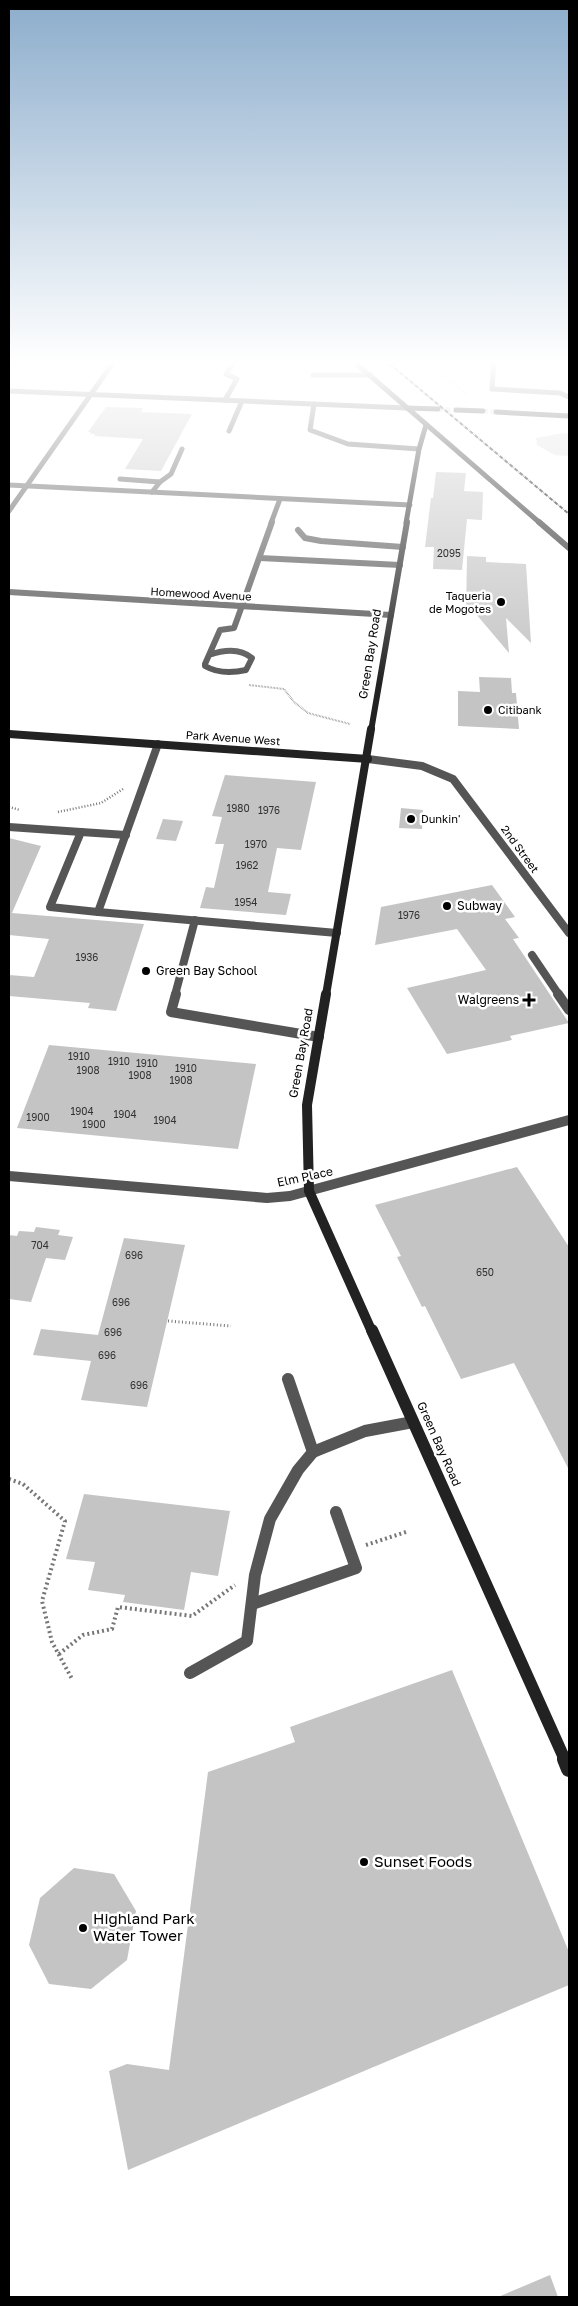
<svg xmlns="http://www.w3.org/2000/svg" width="578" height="2306" font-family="'Golos Text',sans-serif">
	<rect width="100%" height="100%" fill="#fff"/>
	<path fill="#dcdcdc" d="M563,433L569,434V456L555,455L537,445L536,438Z"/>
	<g fill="#c4c4c4">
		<path d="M106,407L143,408L141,412L192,414L161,471L125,469L143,439L94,436L95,434H90L91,432H88Z"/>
		<path d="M436,472L466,473L464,491L483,492L482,520L467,519L462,570L433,569L434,547H425L431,498H433Z"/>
		<path d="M467,556L486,557V562L526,564L531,643L506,618L509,653L476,614H466Z"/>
		<path d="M479,677L511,678L512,693H516L519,729L458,726V691L480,692Z"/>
		<path d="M225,775L316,782L301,850L277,848L268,892L291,894L286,915L200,908L206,887L214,888L224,844H215L222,817L212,816Z"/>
		<path d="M401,808L423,810L422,829L399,828Z"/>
		<path d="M163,819L183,821L176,841L156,839Z"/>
		<path d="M9,838L41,846L12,913L144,924L116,1011L88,1008L90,1003L9,996V975L34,977L49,939L9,935Z"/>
		<path d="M492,885L515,917L505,919L519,938L513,939L569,1023L510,1036L512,1040L447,1054L407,988L486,970L457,929L375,945L381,907Z"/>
		<path d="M49,1045L256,1064L238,1149L17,1128Z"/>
		<path d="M517,1167L569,1247V1470L514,1363L461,1379L425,1306L422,1307L397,1257L401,1256L375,1205Z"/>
		<path d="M36,1227L60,1230L58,1235L73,1237L65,1260L46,1258L31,1302L9,1299V1235L17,1236L19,1231L34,1232Z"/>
		<path d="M124,1238L185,1245L147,1407L81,1400L91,1361L33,1355L41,1329L98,1335Z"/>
		<path d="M84,1494L230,1511L218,1576L191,1572L184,1610L123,1602L125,1595L88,1590L95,1562L66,1559Z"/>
		<path d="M452,1670L569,1952V1985L128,2170L109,2071L127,2064L169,2070L208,1772L295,1742L290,1727Z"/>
		<path d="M74,1868L114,1874L136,1911L127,1960L91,1989L49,1984L29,1945L40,1898Z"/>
		<path d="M550,2275L558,2297H498Z"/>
	</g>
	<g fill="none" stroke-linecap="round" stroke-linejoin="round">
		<g stroke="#d9d9d9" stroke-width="5" stroke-dasharray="5 2.5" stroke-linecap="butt">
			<path d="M438,409L456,410"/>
			<path d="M483,411L496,412"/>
		</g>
		<path stroke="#777" stroke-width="1" stroke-dasharray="0.5 1" stroke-linecap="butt" d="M423,360L467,394"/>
		<path stroke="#777" stroke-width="2" stroke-dasharray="0.5 1" stroke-linecap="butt" d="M249,685L284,689L294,702L308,713L350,724"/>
		<g stroke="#777" stroke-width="2.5" stroke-dasharray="1 2" stroke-linecap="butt">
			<path d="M9,807L20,810"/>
			<path d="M58,812L101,803L123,789"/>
		</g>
		<path stroke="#777" stroke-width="3" stroke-dasharray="1 2.5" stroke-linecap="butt" d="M168,1321L231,1326"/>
		<g stroke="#777" stroke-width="4" stroke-dasharray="2 3" stroke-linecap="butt">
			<path d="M9,1479L23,1484L65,1521L42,1601L52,1642L72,1679"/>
			<path d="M366,1545L406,1532"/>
			<path d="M59,1654L83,1635L112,1629L118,1607L192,1616L235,1585"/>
		</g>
		<g stroke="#555" stroke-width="5">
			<path d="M494,360L492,389L560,393L569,397"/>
			<path d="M313,375H371"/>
			<path d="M225,400L237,379L226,374L235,360"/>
			<path d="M314,404L310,430L348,444L419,449"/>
			<path d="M229,431L242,401"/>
			<path d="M120,479L160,482"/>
			<path d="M152,492L160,482L171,474L182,449"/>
			<path d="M271,523L280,499"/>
		</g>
		<g stroke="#555" stroke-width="6">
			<path d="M298,530L305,538L321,541L403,547"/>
			<path d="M260,558L400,565"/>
			<path d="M209,655C223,650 240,648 252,658L246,670C233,673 217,673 205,666V664L220,630L234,628L272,522"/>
		</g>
		<g stroke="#555" stroke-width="8">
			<path d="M158,744L98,912L337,933"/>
			<path d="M9,827L81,832"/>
			<path d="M98,912L50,907L81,832L126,835"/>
			<path d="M532,955L559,995"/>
			<path d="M175,995L195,920"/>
		</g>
		<g stroke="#555" stroke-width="10">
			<path d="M176,994L171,1012L319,1037"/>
			<path d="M558,994L569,1010"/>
		</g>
		<g stroke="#555" stroke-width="12">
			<path d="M288,1379L313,1452"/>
			<path d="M252,1604L356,1568L336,1512"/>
			<path d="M190,1673L247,1641L255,1575L270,1519L298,1470L313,1452L365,1431L413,1422"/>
		</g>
		<g stroke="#555" stroke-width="5">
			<path d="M9,391L407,408"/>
			<path d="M9,485L410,505"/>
			<path d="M9,511L115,360"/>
		</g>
		<path stroke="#555" stroke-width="6" d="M9,592L391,615"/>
		<path stroke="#555" stroke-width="8" d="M368,759L422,766L453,779L569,933"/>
		<path stroke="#555" stroke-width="10" d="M9,1176L267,1198L290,1196L569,1120"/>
		<g stroke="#222" stroke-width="5">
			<path d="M352,360L540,523"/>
			<path d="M407,408L438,409"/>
			<path d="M456,410L483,411"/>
			<path d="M496,412L569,416"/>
			<path d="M406,523L419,449L426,425"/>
		</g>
		<g stroke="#222" stroke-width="6">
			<path d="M539,522L569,548"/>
			<path d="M371,731L407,522"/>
		</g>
		<g stroke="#222" stroke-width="8">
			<path d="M9,734L368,759"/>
			<path d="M326,995L371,729"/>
		</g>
		<path stroke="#222" stroke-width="10" d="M326,994L307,1105L309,1191L372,1332"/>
		<path stroke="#222" stroke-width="12" d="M372,1330L565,1760"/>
		<path stroke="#222" stroke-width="16" d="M565,1759L569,1769"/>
		<path stroke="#000" stroke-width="2" stroke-dasharray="4 1 0.5 1" stroke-linecap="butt" d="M385,360L569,514"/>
	</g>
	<linearGradient id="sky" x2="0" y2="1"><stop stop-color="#8cadcc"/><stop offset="0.53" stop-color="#fff"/><stop offset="1" stop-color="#fff" stop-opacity="0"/></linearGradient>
	<rect width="578" height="683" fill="url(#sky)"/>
	<g fill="#000" stroke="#fff" stroke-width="2">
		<circle cx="501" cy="602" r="5"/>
		<circle cx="488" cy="710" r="5"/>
		<circle cx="411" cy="819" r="5"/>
		<circle cx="447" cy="906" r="5"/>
		<circle cx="146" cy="971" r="5"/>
		<path d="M526.5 992.5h5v5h5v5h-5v5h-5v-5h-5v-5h5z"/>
		<circle cx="364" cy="1862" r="5"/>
		<circle cx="83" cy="1928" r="5"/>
	</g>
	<g text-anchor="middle" stroke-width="5" stroke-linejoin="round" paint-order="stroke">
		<g font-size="10" fill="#313131">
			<text x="449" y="557">2095</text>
			<text x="238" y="812">1980</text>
			<text x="269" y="814">1976</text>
			<text x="256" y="848">1970</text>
			<text x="247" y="869">1962</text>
			<text x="246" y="906">1954</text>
			<text x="409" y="919">1976</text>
			<text x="87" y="961">1936</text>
			<text x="79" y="1060">1910</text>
			<text x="119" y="1065">1910</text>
			<text x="147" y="1067">1910</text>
			<text x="186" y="1072">1910</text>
			<text x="88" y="1074">1908</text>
			<text x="140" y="1079">1908</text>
			<text x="181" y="1084">1908</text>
			<text x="82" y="1115">1904</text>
			<text x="125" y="1118">1904</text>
			<text x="38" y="1121">1900</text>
			<text x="165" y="1124">1904</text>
			<text x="94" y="1128">1900</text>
			<text x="40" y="1249">704</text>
			<text x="134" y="1259">696</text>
			<text x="485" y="1276">650</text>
			<text x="121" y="1306">696</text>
			<text x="113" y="1336">696</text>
			<text x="107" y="1359">696</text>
			<text x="139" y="1389">696</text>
		</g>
		<g font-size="11" fill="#000" stroke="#fff">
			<text transform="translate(201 594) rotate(3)" y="4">Homewood Avenue</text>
			<text transform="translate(233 738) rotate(4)" y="4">Park Avenue West</text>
			<text transform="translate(520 849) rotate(54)" y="4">2nd Street</text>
		</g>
		<g font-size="11" fill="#000" stroke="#fff" text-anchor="start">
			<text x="491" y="600" text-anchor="end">Taqueria<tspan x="491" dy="13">de Mogotes</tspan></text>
			<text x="498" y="714">Citibank</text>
			<text x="421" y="823">Dunkin'</text>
		</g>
		<g font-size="12" fill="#000" stroke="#fff">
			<text transform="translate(370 654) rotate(-81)" y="4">Green Bay Road</text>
			<text transform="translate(301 1053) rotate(-80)" y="4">Green Bay Road</text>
			<text transform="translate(305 1177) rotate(-12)" y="4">Elm Place</text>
			<text transform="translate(439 1444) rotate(66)" y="4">Green Bay Road</text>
		</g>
		<g font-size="12" fill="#000" stroke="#fff" text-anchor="start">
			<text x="457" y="910">Subway</text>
			<text x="156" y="975">Green Bay School</text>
			<text x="519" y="1004" text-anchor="end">Walgreens</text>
		</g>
		<g font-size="15" fill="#000" stroke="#fff" text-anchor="start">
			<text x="374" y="1867">Sunset Foods</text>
			<text x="93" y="1924">Highland Park<tspan x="93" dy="17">Water Tower</tspan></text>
		</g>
	</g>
	<rect width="578" height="2306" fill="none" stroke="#000000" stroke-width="20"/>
</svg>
